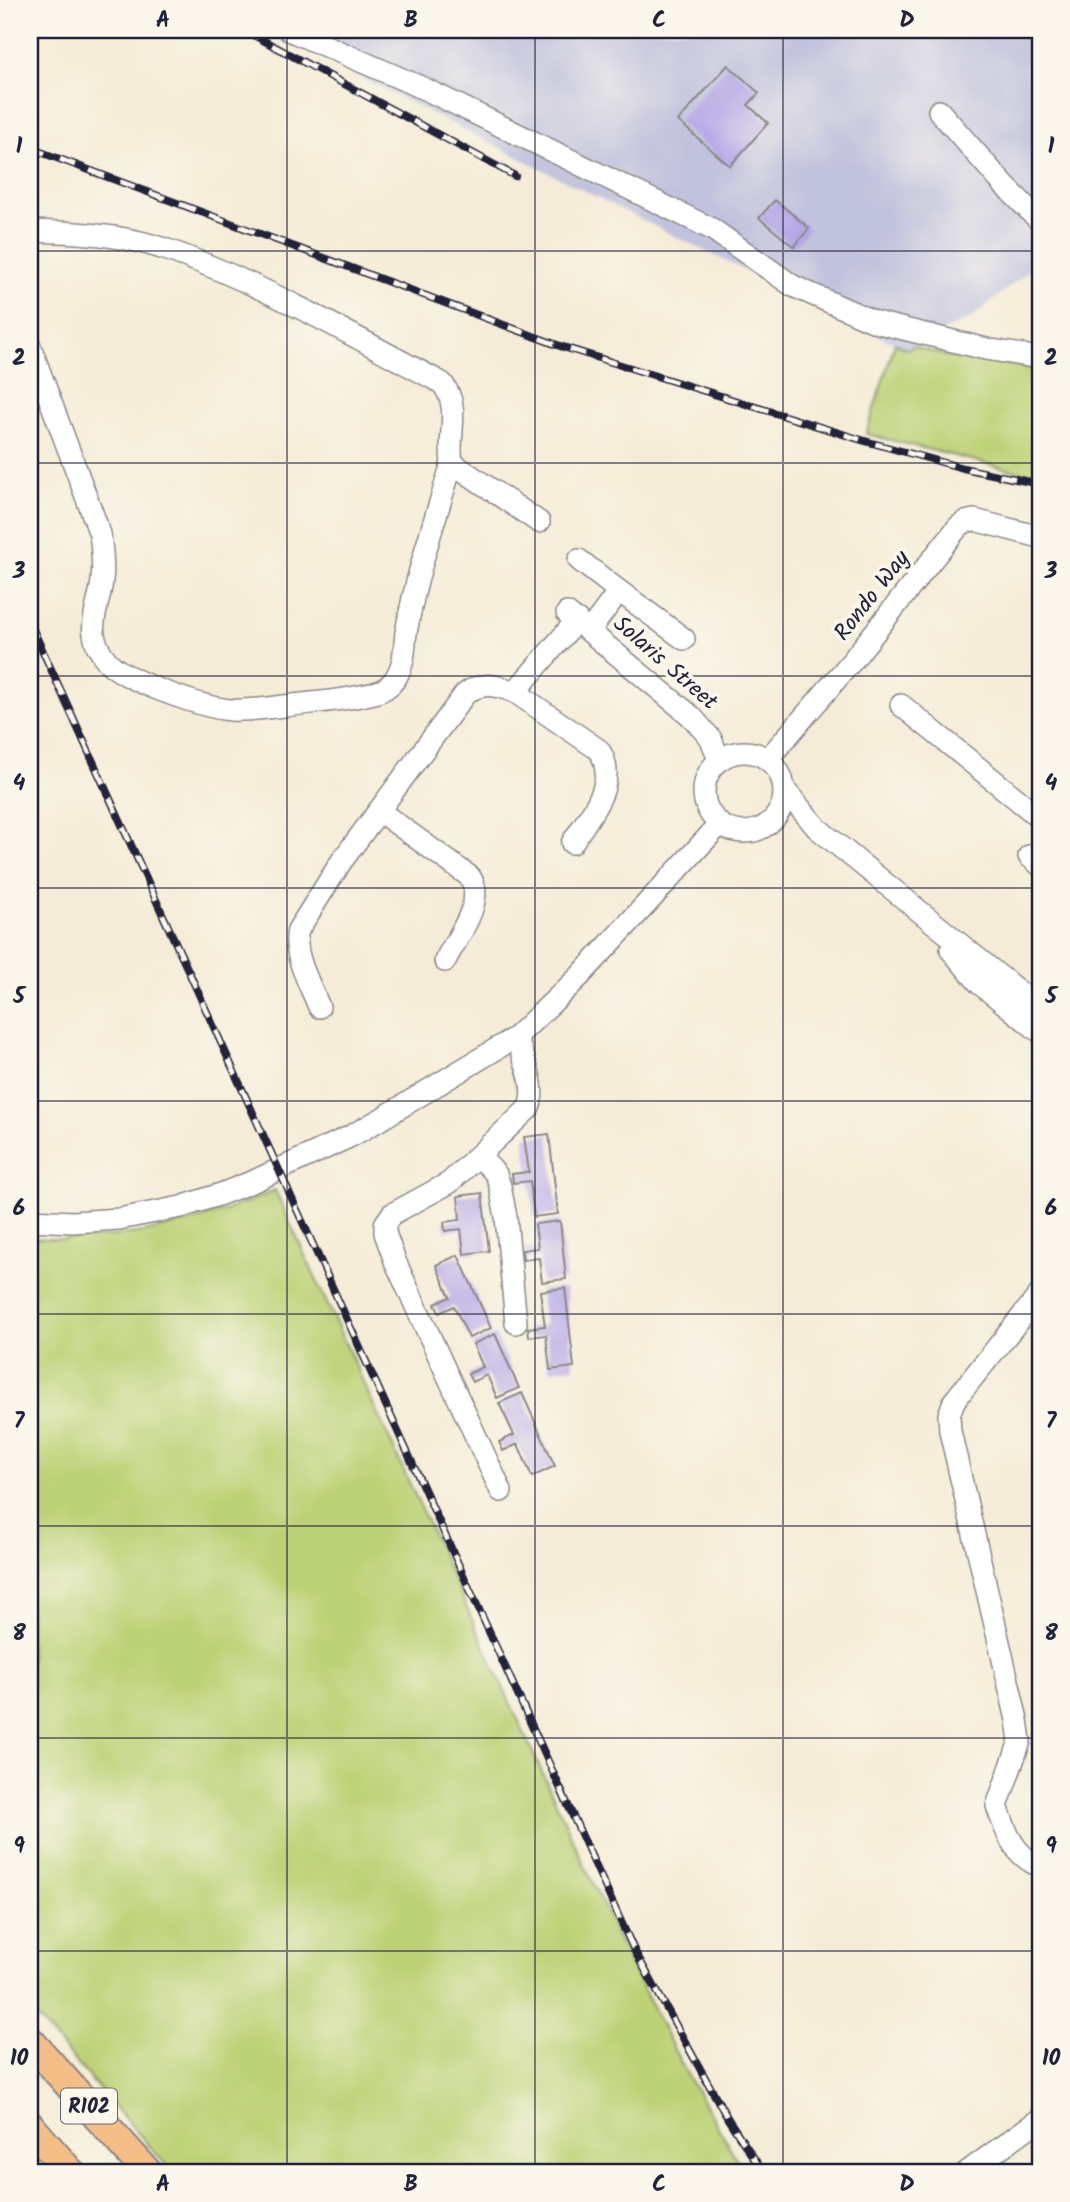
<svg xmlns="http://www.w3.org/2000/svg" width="1070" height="2202" font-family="Kalam,sans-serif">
	<rect width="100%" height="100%" fill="#fbf7ec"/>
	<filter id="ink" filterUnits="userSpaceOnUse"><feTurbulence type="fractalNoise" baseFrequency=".0143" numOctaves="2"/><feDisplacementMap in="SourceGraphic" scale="14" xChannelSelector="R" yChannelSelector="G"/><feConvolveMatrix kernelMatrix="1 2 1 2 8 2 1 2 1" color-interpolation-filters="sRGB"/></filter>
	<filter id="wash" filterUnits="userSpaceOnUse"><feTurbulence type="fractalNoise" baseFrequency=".00686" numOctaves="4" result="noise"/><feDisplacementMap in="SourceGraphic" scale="28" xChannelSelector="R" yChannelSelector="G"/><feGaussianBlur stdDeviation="1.57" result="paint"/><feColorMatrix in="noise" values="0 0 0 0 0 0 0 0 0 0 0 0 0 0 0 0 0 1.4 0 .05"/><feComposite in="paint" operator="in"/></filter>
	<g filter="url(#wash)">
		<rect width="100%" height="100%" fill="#f4ecd6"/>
		<path fill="#c1c2dd" d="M267,30H1040V262L971,318L906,349L674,236Z"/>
		<g fill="#bcd175" stroke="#6f7a58" stroke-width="2">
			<path d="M895,343L906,349L913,346L946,356L1040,369V477L866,434Z"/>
			<path d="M275,1190L624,1951L684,2069L744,2172H172L30,2010V1238C116,1243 197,1227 275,1190Z"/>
		</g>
		<g id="blocks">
			<g fill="#b4a6e6">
				<path d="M728,65L759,93L748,105L768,123L730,166L678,121Z"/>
				<path d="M775,200L809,228L794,247L759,218Z"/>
				<path d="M549,1134L558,1214L534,1217L530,1181L513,1183L512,1174L529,1172L524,1137Z"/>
				<path d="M482,1193L489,1251L464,1254L461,1229L445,1231L444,1222L460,1220L458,1196Z"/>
				<path d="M560,1221L566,1279L542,1282L539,1258L523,1260L522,1250L538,1248L535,1224Z"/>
				<path d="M458,1255L491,1328L469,1338L454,1306L439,1313L435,1304L450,1297L436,1265Z"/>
				<path d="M565,1288L574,1367L550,1370L546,1335L529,1337L528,1328L545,1326L540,1291Z"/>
				<path d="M495,1334L519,1388L497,1398L487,1375L472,1382L468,1374L483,1367L473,1344Z"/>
				<path d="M522,1393L555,1466L532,1477L518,1444L503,1451L499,1442L514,1435L499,1403Z"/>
			</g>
		</g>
	</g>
	<g filter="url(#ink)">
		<use href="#blocks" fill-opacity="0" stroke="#8b8788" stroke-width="2"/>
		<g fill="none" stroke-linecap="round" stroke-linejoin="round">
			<defs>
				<g id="minor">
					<path d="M289,30L425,89L712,229L793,286L875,322L986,349L1040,358"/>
					<path d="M939,111L1004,185L1040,221"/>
					<path d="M30,231C62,232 94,233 126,239C155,244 185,256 212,267C291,300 366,343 442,383C462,408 447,433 452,463L539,522"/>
					<path d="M30,346L100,534C102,549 104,565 102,581C98,613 82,632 108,662C126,681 204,708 231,710C249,711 267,708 284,706C314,702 345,701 374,693C383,691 390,686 395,679C405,664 404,649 406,633C409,617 412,601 416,586C426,544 440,504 452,463"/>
					<path d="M579,560L619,591"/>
					<path d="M567,613L691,716L711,739L719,760"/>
					<path d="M590,630L619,591L684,639"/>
					<path d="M515,692L599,750C620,782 589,816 572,843"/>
					<path d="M901,705L1040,818"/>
					<circle cx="744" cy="792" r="40"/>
					<path d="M768,759L852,661L958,527L965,522L974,520L1040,537"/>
					<path d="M784,789L817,828L1040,1009"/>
					<path d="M379,811L469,876C488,899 456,938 445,961"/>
					<path d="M1029,856L1040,865"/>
					<path d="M951,950L979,983L1040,1032"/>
					<path d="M319,1007C310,984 292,954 298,930L341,862L465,694C482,681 496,685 515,692L577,620"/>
					<path d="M479,1156L496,1174L500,1186L506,1217L516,1323"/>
					<path d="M30,1220L73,1222L119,1219L181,1207L221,1194L254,1181L351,1136L381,1119L516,1037L579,977L720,824"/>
					<path d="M1040,1294L954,1401L949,1415L950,1431L1017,1720L1020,1741L997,1806C1005,1830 1014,1857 1040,1866"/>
					<path d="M501,1491L395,1261L385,1233V1224L392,1214L449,1183L528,1109C539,1089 523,1058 516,1037"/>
					<path d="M967,2172L1040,2119"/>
				</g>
				<g id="major">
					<path d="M30,2041L147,2172"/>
					<path d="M30,2126L70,2172"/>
				</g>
			</defs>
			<use href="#minor" stroke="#8b8788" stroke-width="24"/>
			<use href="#major" stroke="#8b8788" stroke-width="32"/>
			<use href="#minor" stroke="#fff" stroke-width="21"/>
			<use href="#major" stroke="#f6be87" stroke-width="28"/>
			<defs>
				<g id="rail">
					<path d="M244,30L515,176"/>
					<path d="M30,148L560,346L865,441L963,468L1040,484"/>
					<path d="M30,623L633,1948L728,2119L763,2172"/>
				</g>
			</defs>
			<use href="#rail" stroke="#22223b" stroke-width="8"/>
			<use href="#rail" stroke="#fbf7ec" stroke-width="5" stroke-dasharray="16" stroke-linecap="butt"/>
		</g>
	</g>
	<path fill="none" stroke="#22223b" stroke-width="2" stroke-opacity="0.55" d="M287,30V2172M535,30V2172M783,30V2172M30,251H1040M30,463H1040M30,676H1040M30,888H1040M30,1101H1040M30,1314H1040M30,1526H1040M30,1738H1040M30,1951H1040"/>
	<g text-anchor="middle" stroke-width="7" stroke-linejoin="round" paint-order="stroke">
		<rect fill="#fbf7ec" stroke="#636270" stroke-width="2" x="61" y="2088.5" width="56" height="35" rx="5"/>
		<g font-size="21" font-weight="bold" fill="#22223b">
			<text x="89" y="2113">R102</text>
		</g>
		<g font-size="23" fill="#22223b" stroke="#fbf7ec">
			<text transform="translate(871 595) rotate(-52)" y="8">Rondo Way</text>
			<text transform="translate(666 662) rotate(41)" y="8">Solaris Street</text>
		</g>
	</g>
	<rect width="1070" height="2202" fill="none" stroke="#fbf7ec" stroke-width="77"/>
	<rect x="38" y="38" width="994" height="2126" fill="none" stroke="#22223b" stroke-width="2.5"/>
	<g font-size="23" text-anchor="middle" font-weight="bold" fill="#22223b">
		<text x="163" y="27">A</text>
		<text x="411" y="27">B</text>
		<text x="659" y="27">C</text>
		<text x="907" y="27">D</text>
		<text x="19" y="153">1</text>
		<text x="1051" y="153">1</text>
		<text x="19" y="365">2</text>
		<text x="1051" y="365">2</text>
		<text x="19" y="578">3</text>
		<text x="1051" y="578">3</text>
		<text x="19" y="790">4</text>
		<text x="1051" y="790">4</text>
		<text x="19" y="1003">5</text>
		<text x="1051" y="1003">5</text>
		<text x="19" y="1215">6</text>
		<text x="1051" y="1215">6</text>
		<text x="19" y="1428">7</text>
		<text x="1051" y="1428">7</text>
		<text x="19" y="1640">8</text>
		<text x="1051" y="1640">8</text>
		<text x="19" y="1853">9</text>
		<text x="1051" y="1853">9</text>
		<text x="19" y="2065">10</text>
		<text x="1051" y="2065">10</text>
		<text x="163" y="2191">A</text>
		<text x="411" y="2191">B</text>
		<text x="659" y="2191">C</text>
		<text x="907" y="2191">D</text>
	</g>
</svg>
